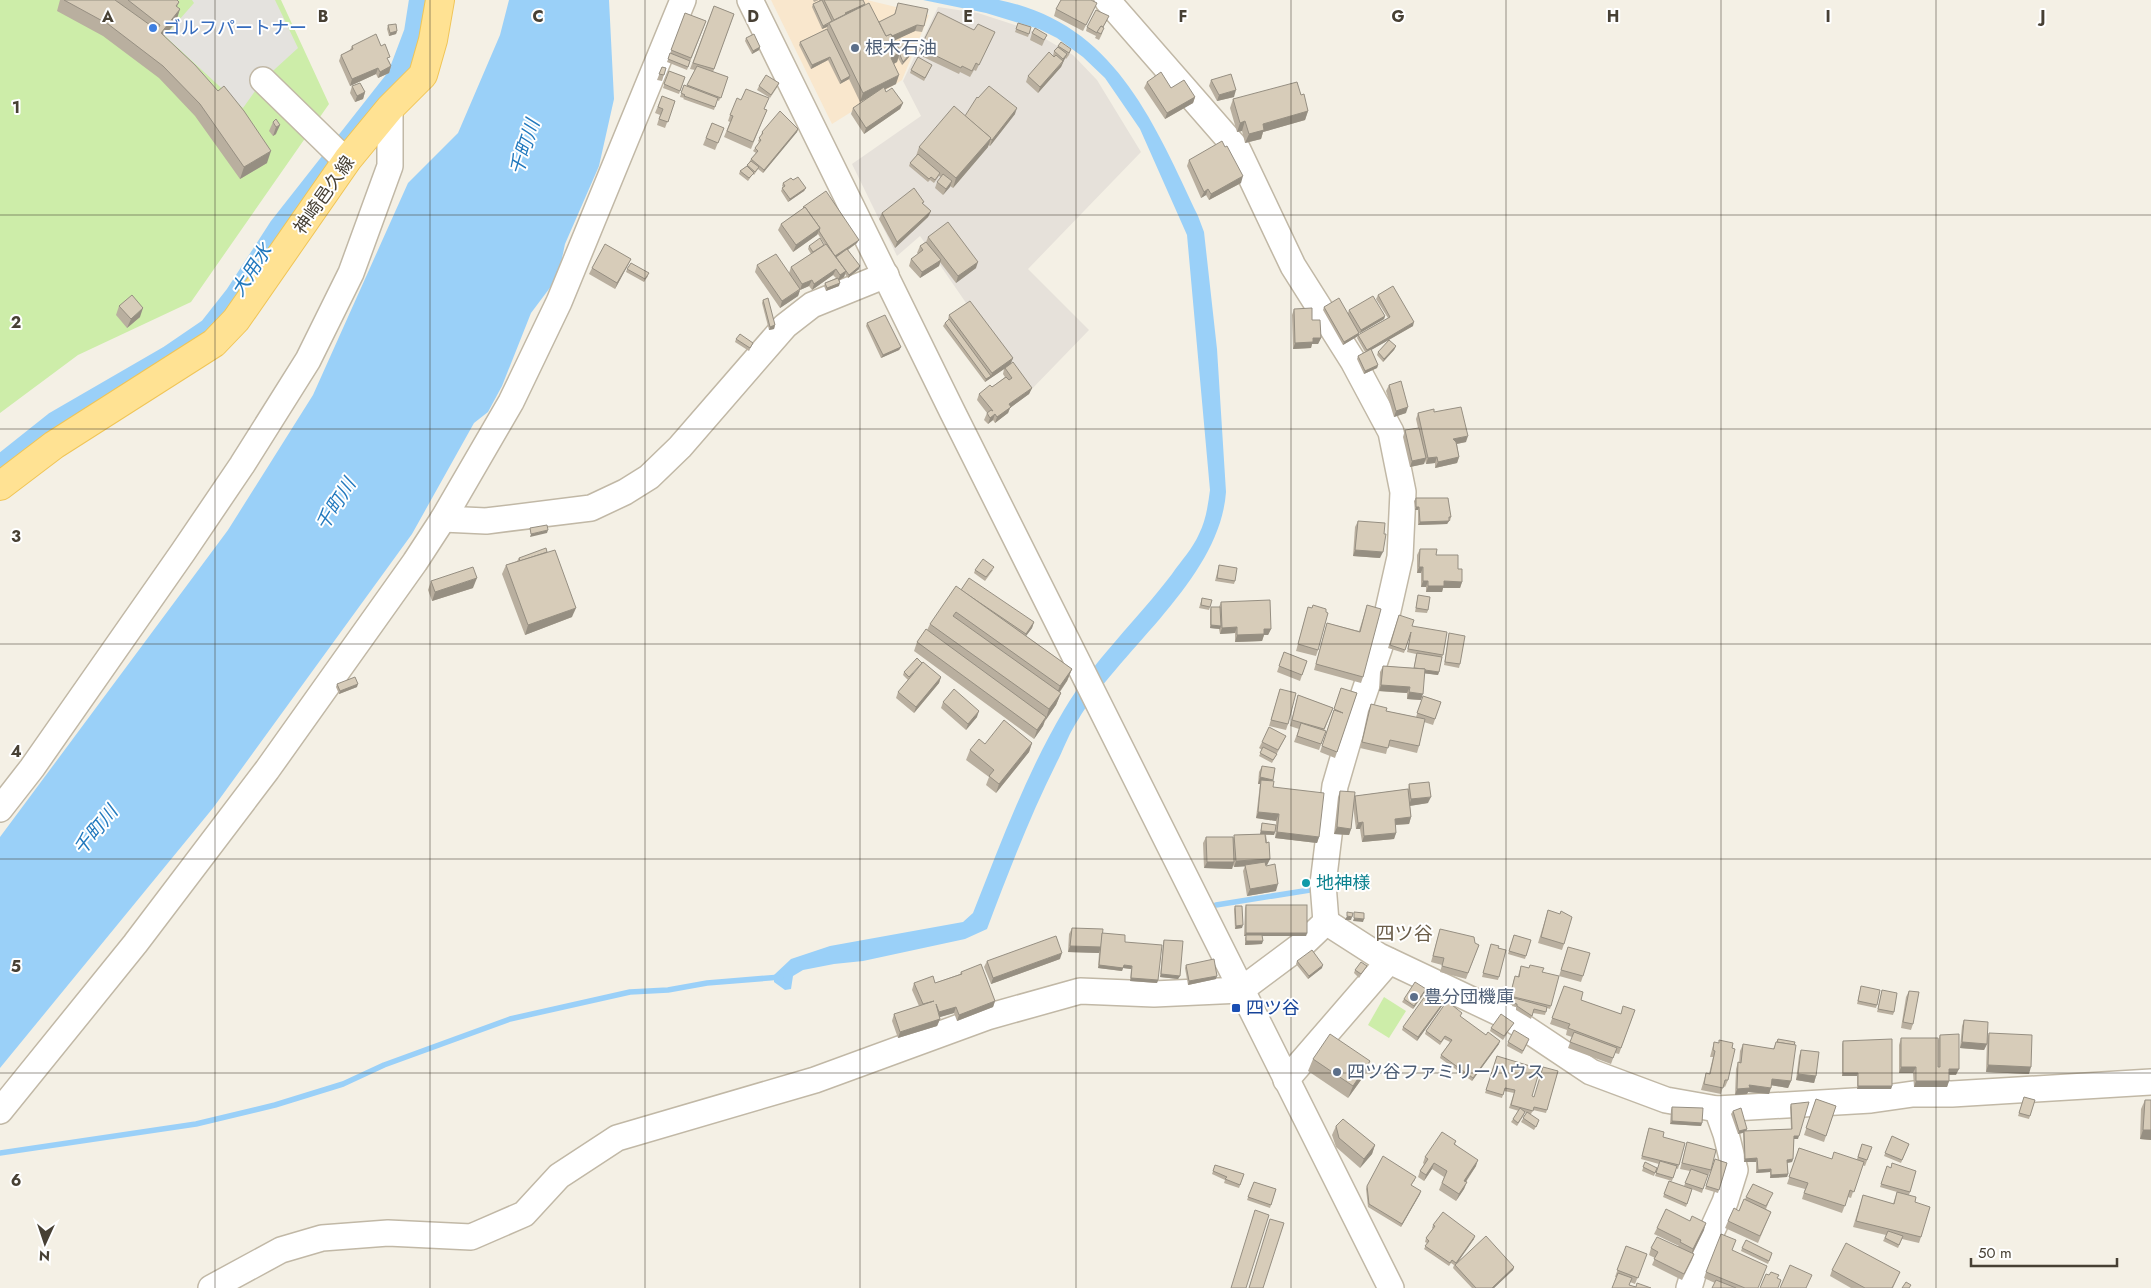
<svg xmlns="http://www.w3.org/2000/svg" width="2151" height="1288" font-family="Jost,'Noto Sans JP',sans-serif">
	<rect width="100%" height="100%" fill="#f4f0e5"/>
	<path fill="#f9e7cd" d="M771,0H867L929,15L902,80L832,124Z"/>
	<path fill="#e6e1da" d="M938,7L978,13L1030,30L1073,55L1097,80L1141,152L1028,269L1089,330L1028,393L920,236L897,256L852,164L921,116L903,81Z"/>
	<g fill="#cdeda9">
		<path d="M0,0H281L329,104L191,302L78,355L0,413Z"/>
		<path d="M1384,997L1406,1011L1389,1038L1368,1025Z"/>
	</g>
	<path fill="#e4e2de" d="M192,0H275L298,48L263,80L243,108L165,36L194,3Z"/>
	<g fill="#9ad0f8">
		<path d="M509,0H609L614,99L599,166L565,244L558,277L531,313L502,386L488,412L474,423L412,534L213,808L0,1068V837L228,530L313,395L408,183L458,133L500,35Z"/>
		<path d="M923,0C945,0 978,0 999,0C1114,23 1153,121 1198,216L1204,232L1217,349L1226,492C1220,578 1121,649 1078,720C1070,732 1065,745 1059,758C1031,813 1009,871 987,929L965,939L863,961L834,964L803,970L793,976L791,989L785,990L774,982V975L791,959L830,946L963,922L973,913C1000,845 1026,774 1064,710C1093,661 1137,620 1172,574C1181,561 1193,548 1199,534C1206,520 1208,505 1210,490L1187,235L1140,129L1105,78L1083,57L1057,38L1039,29L986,13Z"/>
	</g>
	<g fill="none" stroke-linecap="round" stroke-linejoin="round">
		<g stroke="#9ad0f8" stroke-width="5.5">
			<path d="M1216,905L1310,890"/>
			<path d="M0,1153L196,1124L275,1105L343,1084L384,1065L510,1019L630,992L668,990L707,983L781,977"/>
		</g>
		<path stroke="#9ad0f8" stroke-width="20" d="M0,465L54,422L168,356L209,328L235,295L279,227L397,77L414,32L419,0"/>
		<defs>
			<g id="minor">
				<path d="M750,0L952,411L1391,1288"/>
				<path d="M263,80L342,157L348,159"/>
				<path d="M443,519L486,521L591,508L625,492L649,477L680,447L785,326L812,305L886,275"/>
				<path d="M0,809L32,768L183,552L242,465L308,360L351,273L390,166V108"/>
				<path d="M1326,922L1379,956L1510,1018L1591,1072L1666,1100L1717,1109L1871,1100L1913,1094H1952L2151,1082"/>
				<path d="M1286,1080L1389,961"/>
				<path d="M0,1111L135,944L267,770L415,562L443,519L511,402L559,302L683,0"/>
				<path d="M211,1288L281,1250L322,1238L388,1233L471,1237L524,1214L559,1176L617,1138L815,1080L987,1017L1080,991L1154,994L1241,990L1304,943L1326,922L1323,884L1335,786L1349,738L1380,646L1400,557L1403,492L1391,432L1353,361L1293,266L1238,150L1107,0"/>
				<path d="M1689,1288L1695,1268L1725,1202L1735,1170L1726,1134L1717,1109"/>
			</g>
			<path id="major" d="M0,486L54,445L214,343L236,320L348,159L390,108L423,75L433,40L440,0"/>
		</defs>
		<use href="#minor" stroke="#c1b8a6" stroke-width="28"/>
		<use href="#major" stroke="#f0c557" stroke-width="30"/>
		<use href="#minor" stroke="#fff" stroke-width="25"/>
		<use href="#major" stroke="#ffe293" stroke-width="28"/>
	</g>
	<g fill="#b9af9f">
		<path d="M60,0H177L179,2L177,7L176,22L164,36L267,163L240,179L195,116L159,78L103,36L57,11Z"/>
		<path d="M813,0H863L864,5L879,22L894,15L898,3L924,26L922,32L915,31L894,40L896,43L910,54L909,57L902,65L898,58L897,62L894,64L896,84L885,89L886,92L903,103L900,109L864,134L851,114L853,108L869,97L860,102L849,79L840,84L828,60L811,69L799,45L800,42L827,29V27L822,29L812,7L813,4L819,1V0L814,2Z"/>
		<path d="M714,6L734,14L713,72L728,77L719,101L717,100L714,110L683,99L684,98L680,97L684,85L687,86L695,70L690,69Z"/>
		<path d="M1056,9H1094L1083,31L1054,16Z"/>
		<path d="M685,13L706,21L687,70L667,62Z"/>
		<path d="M1108,19L1103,27L1102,34L1099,40L1095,38L1096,36L1086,31L1087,27Z"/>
		<path d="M1018,23L1031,27L1028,37L1015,32Z"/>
		<path d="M388,25L397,31L396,34L389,36L387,29Z"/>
		<path d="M974,30L995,32L976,71L974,70L970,77L960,72L959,74L917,54L920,48Z"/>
		<path d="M1032,33L1047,35L1042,46L1030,40Z"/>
		<path d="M746,38L760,47L759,50L752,54L745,41Z"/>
		<path d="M352,46L389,61L391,66L389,73L378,78L376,74L350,86L339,61L341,55L350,50Z"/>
		<path d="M1058,46L1071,49L1069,55L1066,59L1065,58L1061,67L1038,93L1026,82L1028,76L1053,56L1054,51Z"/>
		<path d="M932,65L924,81L910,73L911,70Z"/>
		<path d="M662,67L666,68L662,81L657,80Z"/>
		<path d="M669,71L685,77L679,94L663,88Z"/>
		<path d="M1211,80L1234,97L1217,101L1209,86Z"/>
		<path d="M1147,82L1171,88L1195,97L1193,103L1165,119L1144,88Z"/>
		<path d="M779,83L778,86L770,98L757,90L759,86Z"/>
		<path d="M352,86L365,92L363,99L355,102L350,93Z"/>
		<path d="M1301,95L1308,111L1305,120L1263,132L1261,139L1245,143L1242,131L1237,132L1230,108L1233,99Z"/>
		<path d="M662,96L675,101L665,128L657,125L660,115L655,113Z"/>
		<path d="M741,100L767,110L751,149L724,137L730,122L728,121L730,115Z"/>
		<path d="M1015,114L990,146L988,145V147L953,188L950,186L943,195L935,188L937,182L941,177L939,176L934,183L930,180L928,182L909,166L910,163L916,156L919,147L965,116Z"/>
		<path d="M276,119V134L273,136L269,131L273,122Z"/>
		<path d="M712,123L724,128L715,150L703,145Z"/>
		<path d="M798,129L797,132L763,173L758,169L754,175L753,174L748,181L739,174L740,171L747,166L751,159L756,153L753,151L759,142L758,141L761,135L762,132Z"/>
		<path d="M1189,160L1241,183L1209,200L1206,195L1201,198L1187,166Z"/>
		<path d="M793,180L806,188L804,191L788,202L781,191L783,187L782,186L783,183Z"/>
		<path d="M923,204L931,211L928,217L895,248L879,219L882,213Z"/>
		<path d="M803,207L857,243L848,250L859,269L848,278L845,274L844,277L839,281V286L826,291L824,286L825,283L836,278L833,275L812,290L809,286L800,290L798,296L780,308L755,272L757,265L789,273L791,267L811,254L808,249L809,246L825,245L818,234L793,252L778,230L781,224L803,209Z"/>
		<path d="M928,237L976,268L956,283L940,262L939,266L920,278L909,266L911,259L918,254L917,253L920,246L926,242Z"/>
		<path d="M631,259L628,265L615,289L589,274L592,268Z"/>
		<path d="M627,269L648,276L644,282L626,272Z"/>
		<path d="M1378,295L1413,326L1371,350L1378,365L1377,368L1364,374L1357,359L1358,356L1365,352L1357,338L1358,336L1343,345L1323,310L1324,307L1348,313L1349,310L1385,316L1384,319L1360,333H1359V335L1388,318L1376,299Z"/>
		<path d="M763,300L775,325L774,329L769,330L762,303Z"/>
		<path d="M119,306L140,317L127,328L116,315Z"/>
		<path d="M1294,309L1312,320L1321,338L1318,344H1312L1311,348L1293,349L1292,315Z"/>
		<path d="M949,315L1013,358L1011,363L1032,388L1029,394L1010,408L1008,413L995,423L993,420L988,424L984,420L987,413L977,400L979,394L992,387L1005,377L1003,374L1004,369L985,382L943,326L945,323L948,320Z"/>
		<path d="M867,323L901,347L899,350L881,358L866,326Z"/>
		<path d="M736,339L753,343L749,351L735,342Z"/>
		<path d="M1396,346L1394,350L1383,362L1377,355L1378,352Z"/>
		<path d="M1389,385L1406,413L1394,417L1386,391Z"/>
		<path d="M1434,412L1466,442L1457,444L1459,457L1457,463L1435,468V463L1426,464L1425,460L1424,464L1410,467L1403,437L1405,430L1418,428L1416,419L1418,413Z"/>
		<path d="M1416,498L1451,517L1450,521H1449L1447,524L1418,525V510H1415L1414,501Z"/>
		<path d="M1358,521L1380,558L1353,556L1355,527Z"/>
		<path d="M1420,549L1436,555L1458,569L1462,582L1460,588H1443L1442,592H1426V587H1421V573H1417V555Z"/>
		<path d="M519,558L572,617L525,635L502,574L506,565L517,561Z"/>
		<path d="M1219,565L1235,581L1234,584L1215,581Z"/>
		<path d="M975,570H993L985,581L974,573Z"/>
		<path d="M431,581L473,588L432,601L428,590Z"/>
		<path d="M961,590L1034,622L1032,628L1026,636L1072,669L1067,681L1060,692L1061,693L1056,705L1045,721L1043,726L1034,739L914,651L917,642L927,630L930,624Z"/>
		<path d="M1418,595L1428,610L1427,613L1415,612Z"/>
		<path d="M1202,598L1210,607L1209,610L1199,608Z"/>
		<path d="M1221,602L1271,629L1268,635H1264L1262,641L1235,642V633L1220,634L1219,629L1210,628V610L1211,607H1219Z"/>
		<path d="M1367,605L1363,677L1361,683L1314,670L1327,623L1359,631Z"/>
		<path d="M1308,607L1318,650L1316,656L1296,651Z"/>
		<path d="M1399,615L1443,655L1442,658L1438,675L1424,673L1421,700L1407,699V693L1379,691L1380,672L1383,666L1414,668L1416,654L1407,652L1410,636L1404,653L1388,648Z"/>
		<path d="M1449,633L1460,664L1459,668L1444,665Z"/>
		<path d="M1284,652L1307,661L1300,681L1277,672Z"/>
		<path d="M904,672L941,677L939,683L914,713L896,698L898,692L908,680L903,675Z"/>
		<path d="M337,684L357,687L339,694L336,687Z"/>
		<path d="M1341,688L1357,693L1335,758L1320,752Z"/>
		<path d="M1280,689L1288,724L1286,730L1269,726Z"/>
		<path d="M1298,695L1333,708L1324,731H1326L1319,750L1294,742L1299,729L1290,726Z"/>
		<path d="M1423,696L1441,702L1433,725L1424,722L1419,746L1417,753L1388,746L1386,754L1360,748L1368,711L1371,704L1386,711L1416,717Z"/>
		<path d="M943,702L977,717L966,730L941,708Z"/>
		<path d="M1286,736L1283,742L1272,763L1259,756L1262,750L1259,748L1262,742Z"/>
		<path d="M1032,743L1029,752L996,793L986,785L989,777L966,760L970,750L985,744Z"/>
		<path d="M1262,766L1273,781V787L1319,837L1317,843L1275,838L1276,828L1274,835H1266L1270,859L1267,865H1266L1276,891L1247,896L1243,871L1245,866L1234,867L1233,865L1232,869L1204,868L1203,843L1206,837L1233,839L1234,835L1260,834L1262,823L1276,825V821L1256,818L1260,784H1258L1259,772Z"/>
		<path d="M1409,784L1428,803L1410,806L1411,817L1409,824L1395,825L1396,833L1394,839L1362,842L1360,829H1356L1353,806L1351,829L1349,835L1334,834L1338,797L1340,791L1354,800L1355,796L1408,789Z"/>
		<path d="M1246,905L1307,933L1306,936H1262V944L1245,945V938L1246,936H1244L1245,908Z"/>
		<path d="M1235,906L1242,928L1235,929L1234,909Z"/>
		<path d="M1548,910L1564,944L1562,950L1538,943Z"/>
		<path d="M1072,928L1102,933L1125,942L1158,980L1157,983L1130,981L1131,969L1123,968L1122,971L1098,968L1099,953L1068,952L1069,934Z"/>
		<path d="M1440,929L1479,945L1466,979L1440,972L1442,965L1431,962Z"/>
		<path d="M1514,935L1531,940L1525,959L1508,954Z"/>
		<path d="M1164,940L1180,976L1178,979L1160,977L1163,943Z"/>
		<path d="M1490,947L1498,948L1506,950L1498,980L1482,977Z"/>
		<path d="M1568,947L1583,976L1581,982L1559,976Z"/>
		<path d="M1060,959L991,984L984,967L987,961Z"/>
		<path d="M1297,961L1322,968L1308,979L1296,964Z"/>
		<path d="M1186,965L1216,979L1188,985L1185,968Z"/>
		<path d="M1367,966L1359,978L1354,973L1355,970Z"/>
		<path d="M1521,966L1543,972L1551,1006L1550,1009L1547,1008L1545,1015L1533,1013L1531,1019L1516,1010V1007L1512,1006L1514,1000L1509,999L1514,979L1518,976Z"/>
		<path d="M961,972L995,1001L993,1007L957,1021L954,1013L939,1017L940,1019L937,1026L898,1038L892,1021L894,1014L919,1006L912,990L914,983H935L960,974Z"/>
		<path d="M1564,986L1581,1000L1620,1014L1635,1010L1619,1054L1615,1053L1611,1064L1568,1048L1572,1037L1566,1035L1567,1030L1550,1024Z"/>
		<path d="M1861,986L1877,1005L1876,1008L1857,1004Z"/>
		<path d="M1882,990L1894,1012L1893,1015L1877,1012Z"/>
		<path d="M1909,991L1913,1024L1911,1030L1901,1028L1906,997Z"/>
		<path d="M1425,992L1413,1009L1402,1002L1404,999Z"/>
		<path d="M1442,1006L1417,1041L1402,1030L1403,1027Z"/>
		<path d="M1460,1017L1499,1044L1472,1081L1440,1058L1441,1055L1450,1042L1444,1039L1440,1045L1425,1034L1426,1031Z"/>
		<path d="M1964,1020L1987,1044L1984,1050L1960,1048L1962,1026Z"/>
		<path d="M1514,1023L1512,1026L1503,1040L1490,1031L1491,1028Z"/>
		<path d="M1989,1033L2029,1074L1986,1072L1987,1039Z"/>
		<path d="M1940,1035L1956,1075H1949V1081L1947,1087H1914L1913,1073H1899V1045L1901,1038L1938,1040Z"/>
		<path d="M1778,1039L1791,1081L1788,1088L1771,1085L1769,1094L1748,1092L1747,1094L1735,1095L1736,1069L1738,1062L1739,1063L1740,1051L1743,1044L1773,1049Z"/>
		<path d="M1843,1041L1892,1086L1891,1089H1857V1076H1842V1044Z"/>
		<path d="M1508,1042H1528L1522,1054L1507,1046Z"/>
		<path d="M1714,1042L1728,1080L1725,1087L1723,1086L1721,1094L1701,1090L1706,1073L1709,1074L1713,1057H1710Z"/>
		<path d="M1801,1050L1816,1076L1814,1083L1796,1080L1799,1056Z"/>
		<path d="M1497,1056L1532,1096L1534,1097L1558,1071L1546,1113L1533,1110L1531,1114H1529L1538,1123L1534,1130L1521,1122L1526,1113L1525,1112L1524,1115L1517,1126L1511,1122L1513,1119L1519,1111L1509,1108L1514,1093L1504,1091L1502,1098L1485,1093Z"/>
		<path d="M1313,1059L1366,1073L1348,1098L1308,1071Z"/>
		<path d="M2024,1097L2035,1100L2029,1119L2018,1116Z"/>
		<path d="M1816,1099L1836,1106L1824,1142L1804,1135Z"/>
		<path d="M2145,1100H2151V1140L2140,1139L2141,1109Z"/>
		<path d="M1791,1104L1798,1139H1794L1793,1159L1792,1162L1787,1163L1788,1174L1787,1177L1770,1178V1172L1756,1173V1162H1744L1743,1134V1133L1738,1134L1731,1114L1733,1111L1747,1129L1746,1131L1791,1129L1790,1107Z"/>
		<path d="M1672,1107L1702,1123L1701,1126L1670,1124L1671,1110Z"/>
		<path d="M1336,1126L1375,1145L1372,1154L1360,1168L1336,1147L1332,1135Z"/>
		<path d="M1648,1131L1663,1137L1679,1165L1678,1169L1676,1168L1672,1181L1655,1176L1659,1164L1641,1159Z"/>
		<path d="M1892,1136L1909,1144L1901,1163L1884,1156Z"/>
		<path d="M1456,1141L1455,1144L1476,1166L1466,1182L1464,1189L1456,1201L1439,1190L1444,1177L1432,1169L1424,1181L1418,1177L1420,1171L1424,1164L1423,1163L1425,1157Z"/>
		<path d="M1687,1142L1711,1170L1708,1176H1707L1702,1193L1684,1186L1690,1171L1680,1169Z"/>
		<path d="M1862,1144L1872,1147L1865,1166L1862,1165L1851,1198L1848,1197L1842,1213L1802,1199L1805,1189L1787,1184L1799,1148L1832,1159H1857Z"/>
		<path d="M1715,1159L1727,1163L1718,1193L1705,1189Z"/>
		<path d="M1645,1162L1657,1168L1654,1176L1642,1171Z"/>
		<path d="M1215,1165L1244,1174L1239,1188L1224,1183L1225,1180L1212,1174Z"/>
		<path d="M1887,1166L1891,1168L1916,1171L1909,1195L1915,1202L1921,1237L1919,1243L1902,1239L1898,1248L1883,1241L1886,1235L1853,1227L1863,1195L1893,1204L1897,1192L1880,1187Z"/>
		<path d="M1415,1180L1411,1185L1420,1194L1401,1227L1368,1207L1366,1189L1367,1186Z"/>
		<path d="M1669,1181L1692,1189L1686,1207L1663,1197Z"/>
		<path d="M1254,1182L1276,1189L1270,1208L1247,1200Z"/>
		<path d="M1753,1184L1770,1199L1766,1209L1771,1212L1758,1243L1725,1228L1728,1221L1739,1211L1745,1199Z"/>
		<path d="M1433,1225L1474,1239L1458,1262L1514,1267L1513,1270L1494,1288H1472L1453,1268L1454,1265L1451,1263L1449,1266L1424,1249L1427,1243L1425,1242L1426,1238L1433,1229L1432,1228Z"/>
		<path d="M1657,1228L1704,1230L1693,1253L1694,1254L1692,1260L1682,1280L1652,1265L1655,1258L1649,1255L1651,1248L1679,1246L1654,1234Z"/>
		<path d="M1626,1246L1647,1254L1635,1284L1630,1282L1629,1285L1636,1287L1651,1288H1612L1616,1277H1615Z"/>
		<path d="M1742,1248L1771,1256L1768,1264L1741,1251Z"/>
		<path d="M1732,1250L1758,1288H1712L1715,1283L1704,1278L1706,1272Z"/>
		<path d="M1832,1270L1900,1272L1893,1288H1851L1830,1276Z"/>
	</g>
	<g fill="#968f82">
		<path d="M865,4L863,10L847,17L845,13Z"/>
		<path d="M180,9L176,22L157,45L161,33Z"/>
		<path d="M829,24L827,27L822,29L823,26Z"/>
		<path d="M917,25L915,31L883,46L885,39Z"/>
		<path d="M397,31L396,34L389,36L390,33Z"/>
		<path d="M760,47L759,50L752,54L753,51Z"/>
		<path d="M900,52L897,62L887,67L891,58Z"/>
		<path d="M910,54L909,57L902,65L903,62Z"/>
		<path d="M1067,54L1061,67L1038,93L1040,87L1062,63L1063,59Z"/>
		<path d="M830,57L828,60L811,69L812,65Z"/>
		<path d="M391,66L389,73L378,78L380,72Z"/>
		<path d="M378,68L376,74L350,86L352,79Z"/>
		<path d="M899,75L896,84L860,102L863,93Z"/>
		<path d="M850,76L849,79L840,84L841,81Z"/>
		<path d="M1236,90L1234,97L1217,101L1219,95Z"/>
		<path d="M365,92L363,99L355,102L357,96Z"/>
		<path d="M1195,97L1193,103L1165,119L1167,113Z"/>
		<path d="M903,103L900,109L864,134L866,128Z"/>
		<path d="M1017,108L1015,114L990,146L992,140Z"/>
		<path d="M1308,111L1305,120L1263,132L1261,139L1245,143L1249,134L1263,124Z"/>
		<path d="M1245,121L1242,131L1237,132L1240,123Z"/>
		<path d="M280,125L276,134L273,136L276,127Z"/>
		<path d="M798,129L797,132L763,173L764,170Z"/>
		<path d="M991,138L988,147L953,188L956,178Z"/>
		<path d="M271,151L267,163L240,179L244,167Z"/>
		<path d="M1243,176L1241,183L1209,200L1211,194Z"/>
		<path d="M952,181L950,187L943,195L946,189Z"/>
		<path d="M806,188L804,191L788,202L790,199Z"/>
		<path d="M1208,189L1206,195L1201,198L1204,192Z"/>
		<path d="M931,211L928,217L895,248L897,242Z"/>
		<path d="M820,228L817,235L793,252L796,245Z"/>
		<path d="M859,240L857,243L834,259L835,256Z"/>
		<path d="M631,259L628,265L615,289L617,283Z"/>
		<path d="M941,260L939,266L920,278L922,272Z"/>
		<path d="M978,262L976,268L956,283L958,276Z"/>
		<path d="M860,266L859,269L848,278L849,275Z"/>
		<path d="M836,269L833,275L812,290L814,284Z"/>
		<path d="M846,271L844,277L838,281L840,275Z"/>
		<path d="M812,280L809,286L800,290L798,296L780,308L782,301L800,290L802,284Z"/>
		<path d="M840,283L839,286L826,291L827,288Z"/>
		<path d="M143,308L140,317L127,328L131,319Z"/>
		<path d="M1385,316L1384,319L1360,333L1361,330Z"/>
		<path d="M1414,322L1413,326L1366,353L1367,350Z"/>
		<path d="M775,325L774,329L769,330L770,327Z"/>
		<path d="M1359,333L1358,336L1343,345L1344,342Z"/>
		<path d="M1313,338H1321L1318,344H1312L1311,348L1293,349L1295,343Z"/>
		<path d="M1396,346L1394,350L1383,362L1384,359Z"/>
		<path d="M901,347L899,350L881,358L883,355Z"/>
		<path d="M1013,358L1010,365L985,382L986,379L991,376L992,373Z"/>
		<path d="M1378,365L1377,368L1364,374L1365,371Z"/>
		<path d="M1032,388L1029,394L1010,408L1008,413L995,423L997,417L1009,404Z"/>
		<path d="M1408,407L1406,413L1394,417L1396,411Z"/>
		<path d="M995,414L993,420L988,424L990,418Z"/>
		<path d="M1468,436L1466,442L1451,445L1453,439Z"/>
		<path d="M1437,457L1435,463L1426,464L1428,458Z"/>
		<path d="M1459,457L1457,463L1435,468L1438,462Z"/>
		<path d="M1426,458L1424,464L1410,467L1412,461Z"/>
		<path d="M1416,507H1419L1418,510H1415Z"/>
		<path d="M1449,521L1447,524L1418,525L1420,522Z"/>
		<path d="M548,530L547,533L530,537L531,534Z"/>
		<path d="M1355,550L1383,552L1380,558L1353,556Z"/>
		<path d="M1419,567H1423L1421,573H1417Z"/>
		<path d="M477,578L473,588L432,601L435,592Z"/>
		<path d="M1423,581H1428L1426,587H1421Z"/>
		<path d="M1444,581L1462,582L1460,588H1443L1442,592H1426L1428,586Z"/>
		<path d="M576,608L572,617L525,635L528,625Z"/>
		<path d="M1034,622L1032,628L1023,640L1026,634Z"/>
		<path d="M1211,625L1221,626L1220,629L1210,628Z"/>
		<path d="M1237,627L1235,633L1220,634L1222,628Z"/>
		<path d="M1264,629H1271L1268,635H1264L1262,641L1235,642L1237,635Z"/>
		<path d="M1072,669L1067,681L1055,698L1060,686Z"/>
		<path d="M1414,669L1439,672L1438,675L1413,672Z"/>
		<path d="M941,677L939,683L914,713L916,707Z"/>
		<path d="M358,684L357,687L339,694L340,691Z"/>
		<path d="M1381,685L1410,687L1407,693L1379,691Z"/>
		<path d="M1409,692L1423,694L1421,700L1407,699Z"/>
		<path d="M1061,693L1056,705L1045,721L1049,709Z"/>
		<path d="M979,711L977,717L966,730L968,724Z"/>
		<path d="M1046,717L1043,726L1034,739L1037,730Z"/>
		<path d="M1032,743L1029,752L996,793L999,784Z"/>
		<path d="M1260,777L1273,780L1271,786L1261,780L1260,784H1258Z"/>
		<path d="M1431,797L1428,803L1409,806L1411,799Z"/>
		<path d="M1258,812L1279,814L1276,821L1256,818Z"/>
		<path d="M1411,817L1409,824L1392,825L1395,819Z"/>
		<path d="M1363,822L1360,829H1356L1358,823Z"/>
		<path d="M1337,827L1351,829L1349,835L1334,834Z"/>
		<path d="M1261,831L1275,832L1274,835L1260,834Z"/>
		<path d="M1277,832L1319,837L1317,843L1275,838Z"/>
		<path d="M1396,833L1394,839L1362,842L1364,836Z"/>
		<path d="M1270,859L1267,865L1234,867L1236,861Z"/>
		<path d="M1207,862H1234L1232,869L1204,868Z"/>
		<path d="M1278,884L1276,891L1247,896L1250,889Z"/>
		<path d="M1347,916L1352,917L1351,920H1345Z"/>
		<path d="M1354,918L1364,919L1363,922L1353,921Z"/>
		<path d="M1243,925L1242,928L1235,929L1236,926Z"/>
		<path d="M1246,933H1307L1306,936H1244Z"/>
		<path d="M1246,941H1263L1262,944L1245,945Z"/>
		<path d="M1070,946L1101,947L1099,953L1068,952Z"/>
		<path d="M1062,953L1060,959L991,984L993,978Z"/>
		<path d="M1099,965H1124L1132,966L1131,969L1123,968L1122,971L1098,968Z"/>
		<path d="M1323,965L1322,968L1308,979L1309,976Z"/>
		<path d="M1161,974L1180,976L1178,979L1160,977Z"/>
		<path d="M1217,976L1216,979L1188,985L1189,981Z"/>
		<path d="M1131,978L1158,980L1157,983L1130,981Z"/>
		<path d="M1426,989L1425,992L1413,1009L1414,1006Z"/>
		<path d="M995,1001L993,1007L957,1021L959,1015Z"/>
		<path d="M1443,1003L1442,1006L1417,1041L1418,1037Z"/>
		<path d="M956,1007L954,1013L937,1018L939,1012Z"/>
		<path d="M940,1019L937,1026L898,1038L900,1032Z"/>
		<path d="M1500,1041L1499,1044L1472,1081L1473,1078Z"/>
		<path d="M1962,1042L1987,1044L1984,1050L1960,1048Z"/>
		<path d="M1370,1061L1366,1073L1348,1098L1353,1086Z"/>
		<path d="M1988,1065L2031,1067L2029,1074L1986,1072Z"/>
		<path d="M1901,1067H1916L1913,1073H1899Z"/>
		<path d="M1949,1069H1959L1956,1075H1946Z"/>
		<path d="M1843,1073H1858L1857,1076H1842Z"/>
		<path d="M1798,1074L1816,1076L1814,1083L1796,1080Z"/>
		<path d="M1772,1079L1791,1081L1788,1088L1770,1085Z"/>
		<path d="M1916,1081H1949L1947,1087H1914Z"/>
		<path d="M1749,1085L1771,1088L1769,1094L1748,1092L1747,1094L1735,1095L1737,1089Z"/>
		<path d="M1858,1086H1892L1891,1089H1857Z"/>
		<path d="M1672,1121L1702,1123L1701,1126L1670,1124Z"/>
		<path d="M1747,1129L1746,1132L1738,1134L1739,1131Z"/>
		<path d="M2143,1130H2151V1140L2140,1139Z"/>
		<path d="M1794,1136H1799L1798,1139H1793Z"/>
		<path d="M1375,1145L1372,1154L1360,1168L1364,1159Z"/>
		<path d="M1757,1158L1756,1162H1744L1745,1159Z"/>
		<path d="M1793,1159L1792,1162L1786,1163L1787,1160Z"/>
		<path d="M1478,1160L1476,1166L1462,1187L1464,1181Z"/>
		<path d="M1434,1163L1432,1169L1424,1181L1426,1175Z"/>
		<path d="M1771,1169L1770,1172L1756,1173L1758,1170Z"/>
		<path d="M1788,1174L1787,1177L1770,1178L1771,1175Z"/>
		<path d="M1467,1182L1464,1189L1456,1201L1459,1194Z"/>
		<path d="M1421,1191L1420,1194L1401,1227L1402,1224Z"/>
		<path d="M1706,1223L1704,1230L1691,1256L1693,1249Z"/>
		<path d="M1475,1236L1474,1239L1455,1266L1456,1263Z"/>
		<path d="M1514,1267L1513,1270L1494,1288H1492Z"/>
	</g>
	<g fill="#d7ccb9" stroke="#968f82">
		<path d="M64,0H115L157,30L160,25L128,0H177L179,2L176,6L180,9L161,33L195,65L218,91L224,86L244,111L271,151L244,167L200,104L163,66L108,24Z"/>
		<path d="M822,0L832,21L823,26L813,4Z"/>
		<path d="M824,0H863L865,4L845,13L846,14L834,20Z"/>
		<path d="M1061,0H1091L1097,3L1086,25L1056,9Z"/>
		<path d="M869,3L886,36L891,34L900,52L891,58L899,75L863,93L829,23Z"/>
		<path d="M898,3L928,9L924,26L917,25L892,36L891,34L886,36L879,22L895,14Z"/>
		<path d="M714,6L734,14L714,69L693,63Z"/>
		<path d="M1096,10L1109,16L1103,27L1101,26L1097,33L1087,27Z"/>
		<path d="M938,12L974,30L978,24L995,32L979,65L976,63L972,71L962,66L961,68L920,48Z"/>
		<path d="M685,13L706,21L691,58L671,50Z"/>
		<path d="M1018,23L1031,27L1029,34L1016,29Z"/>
		<path d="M396,24L397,31L390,33L388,25Z"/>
		<path d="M1101,26L1104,28L1101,34L1097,32Z"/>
		<path d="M1035,28L1047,35L1044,40L1032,33Z"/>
		<path d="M827,29L850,76L841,81L830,57L812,65L800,42Z"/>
		<path d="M376,34L381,46L385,44L390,57L387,58L391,66L380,72L378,68L352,79L341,55L353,49L352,46Z"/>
		<path d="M754,34L760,47L753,51L746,38Z"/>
		<path d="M904,39L910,54L903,62L900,55V52L896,43Z"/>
		<path d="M1061,42L1071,49L1069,53L1058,46Z"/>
		<path d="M1058,47L1067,54L1063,59L1054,51Z"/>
		<path d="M1049,52L1054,57L1056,55L1063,61L1040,87L1028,76Z"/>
		<path d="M670,53L690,61L688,67L668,59Z"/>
		<path d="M918,57L932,65L925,78L911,70Z"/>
		<path d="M697,66L728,77L721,98L687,85Z"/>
		<path d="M662,67L666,68L664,75L659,74Z"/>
		<path d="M669,71L685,77L680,91L664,84Z"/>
		<path d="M1161,72L1171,88L1184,80L1195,97L1167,113L1147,82Z"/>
		<path d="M1231,74L1236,90L1219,95L1211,80Z"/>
		<path d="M766,75L779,83L771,95L759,86Z"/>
		<path d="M1297,82L1301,95L1304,94L1308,111L1263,124L1264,130L1249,134L1245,121L1240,123L1233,99Z"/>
		<path d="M360,83L365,92L357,96L352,86Z"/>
		<path d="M684,85L718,98L715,107L684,96L685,95L681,93Z"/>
		<path d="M989,86L1017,108L992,140L990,139L991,138L965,116L977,97L978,98Z"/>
		<path d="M884,87L886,92L892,88L903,103L866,128L853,108Z"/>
		<path d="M746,89L769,98L764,109L767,110L753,142L727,131L733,116L730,115L737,98L741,100Z"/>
		<path d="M662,96L675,101L668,122L659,119L663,109L658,107Z"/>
		<path d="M954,106L991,138L956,178L919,147Z"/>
		<path d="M780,111L798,129L764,170L751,159L758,151L755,148L761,140L759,138L763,133L762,132Z"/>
		<path d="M276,119L280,125L276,127L273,122Z"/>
		<path d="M712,123L724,128L718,143L706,138Z"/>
		<path d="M1222,141L1225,147L1227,146L1243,176L1211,194L1208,189L1204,192L1189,160Z"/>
		<path d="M918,154L940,173L935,180L931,177L929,179L910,163Z"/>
		<path d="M751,161L759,167L755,172L747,165Z"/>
		<path d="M747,166L754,173L749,178L740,171Z"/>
		<path d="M943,174L952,181L946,189L937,182Z"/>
		<path d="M798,177L806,188L790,199L782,188L785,186L783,183L791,178L793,180Z"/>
		<path d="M914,188L924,202L922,203L931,211L897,242L882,213Z"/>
		<path d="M826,191L859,240L835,256L819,231L820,228L805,207L804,208L803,207Z"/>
		<path d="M805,207L820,228L796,245L781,224Z"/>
		<path d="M948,222L978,262L958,276L928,237Z"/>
		<path d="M820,238L824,245L813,252L809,246Z"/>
		<path d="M926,242L941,260L922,272L911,259L923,250L920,246Z"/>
		<path d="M605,244L631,259L617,283L592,268Z"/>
		<path d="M826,244L846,271L840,275L836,269L814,284L812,280L802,284L791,267Z"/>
		<path d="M847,249L860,266L849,275L836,257Z"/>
		<path d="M776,254L800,289L782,301L757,265Z"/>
		<path d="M631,263L649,273L645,279L627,269Z"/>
		<path d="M838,278L840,283L827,288L825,283Z"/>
		<path d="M1393,286L1414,322L1367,350L1358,335L1390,317L1378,295Z"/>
		<path d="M132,295L143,308L131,319L119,306Z"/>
		<path d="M1373,296L1385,316L1361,330L1349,310Z"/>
		<path d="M768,298L775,325L770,327L763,300Z"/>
		<path d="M1339,298L1359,333L1344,342L1324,307Z"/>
		<path d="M970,301L1013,358L992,373L949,315Z"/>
		<path d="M1312,308V320H1320L1321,338H1313V342L1295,343L1294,309Z"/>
		<path d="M885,315L901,347L883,355L867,323Z"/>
		<path d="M949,319L991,376L986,379L945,323Z"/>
		<path d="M740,334L753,343L750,348L736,339Z"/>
		<path d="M1389,340L1396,346L1384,359L1378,352Z"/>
		<path d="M1371,349L1378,365L1365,371L1358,356Z"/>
		<path d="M1013,362L1032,388L1009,404L1011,407L997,417L995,414L990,418L987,413L991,410L993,411L979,394L990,385L992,387L1006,377L1009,380L1012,378L1005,368Z"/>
		<path d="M1401,381L1408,407L1396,411L1389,385Z"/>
		<path d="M1461,407L1468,436L1453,439L1456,442L1459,457L1438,462L1437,457L1428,458L1418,413L1434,409V412Z"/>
		<path d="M1419,428L1426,458L1412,461L1405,430Z"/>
		<path d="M1416,498H1448L1451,517H1449V521L1420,522L1419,507H1416Z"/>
		<path d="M1358,521L1385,523L1384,534H1386L1383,552L1355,550Z"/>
		<path d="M547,525L548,530L531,534L530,528Z"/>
		<path d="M546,548L547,552L520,561L519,558Z"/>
		<path d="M1420,549H1437L1436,555H1458V569H1462V582L1444,581V586H1428V581H1423V567H1419Z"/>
		<path d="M555,550L576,608L528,625L506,565Z"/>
		<path d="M983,559L994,567L986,577L975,570Z"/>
		<path d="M1219,565L1237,568L1235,581L1217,578Z"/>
		<path d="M473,567L477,578L435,592L431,581Z"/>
		<path d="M969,578L1034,622L1026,634L961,590Z"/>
		<path d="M956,586L1072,669L1060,686L956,612L953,616L1061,693L1049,709L930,624Z"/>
		<path d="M1418,595L1430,597L1428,610L1416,608Z"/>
		<path d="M1202,598L1212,600L1210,607L1201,605Z"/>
		<path d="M1270,600L1271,629H1264V634L1237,635V627L1222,628L1221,602Z"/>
		<path d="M1313,605L1326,609V612L1328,613L1318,650L1298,644L1308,607L1312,608Z"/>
		<path d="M1367,605L1381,609L1363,677L1316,664L1327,623L1360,632Z"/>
		<path d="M1211,607H1220L1221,626L1211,625Z"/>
		<path d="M1399,615L1414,620L1412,626L1447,632L1443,655L1408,649L1411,632L1405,650L1390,645Z"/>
		<path d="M926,629L1046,717L1037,730L917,642Z"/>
		<path d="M1449,633L1465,636L1460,664L1445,662Z"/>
		<path d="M1284,652L1307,661L1302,675L1279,666Z"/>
		<path d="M1417,653L1442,657L1439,672L1425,670V669L1414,668Z"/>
		<path d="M917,658L922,663L909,677L904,672Z"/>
		<path d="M923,662L941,677L916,707L898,692Z"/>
		<path d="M1383,666L1425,669L1423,694L1409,692L1410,687L1381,685Z"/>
		<path d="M355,677L358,684L340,691L337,684Z"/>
		<path d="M1341,688L1357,693L1337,752L1322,746L1334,710L1343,713L1334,709Z"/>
		<path d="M954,689L979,711L968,724L943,702Z"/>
		<path d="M1280,689L1296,693L1288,724L1271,720Z"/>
		<path d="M1298,695L1333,708L1324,729L1292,720Z"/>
		<path d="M1423,696L1441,702L1435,719L1417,713Z"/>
		<path d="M1371,704L1387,708L1386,711L1425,719L1419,746L1390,740L1388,748L1362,742Z"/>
		<path d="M1004,720L1032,743L999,784L989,776L994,770L970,750L979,739L985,744Z"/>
		<path d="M1301,723L1326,731L1321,744L1297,736Z"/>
		<path d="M1269,727L1286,736L1278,750L1262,742Z"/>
		<path d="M1263,747L1277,754L1273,760L1260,753Z"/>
		<path d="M1262,766L1275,768L1273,780L1260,777Z"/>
		<path d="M1261,780L1274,781L1273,787L1324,793L1319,837L1277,832L1279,814L1258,812Z"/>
		<path d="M1429,782L1431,797L1411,799L1409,784Z"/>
		<path d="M1408,789L1411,817L1395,819L1396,833L1364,836L1363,822L1358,823L1355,796Z"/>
		<path d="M1340,791L1355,792L1351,829L1337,827Z"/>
		<path d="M1262,823L1276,825L1275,832L1261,831Z"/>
		<path d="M1265,834L1266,843L1269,842L1270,859L1236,861L1234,835Z"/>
		<path d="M1206,837H1233L1234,862H1207Z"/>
		<path d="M1265,862L1266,866L1275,864L1278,884L1250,889L1245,865Z"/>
		<rect x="1246" y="905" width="61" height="28"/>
		<path d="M1235,906H1242L1243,925L1236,926Z"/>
		<path d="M1548,910L1560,914L1561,911L1572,917L1564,944L1541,937Z"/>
		<path d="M1347,912L1353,913L1352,917L1347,916Z"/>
		<path d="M1354,912L1364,913V919L1354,918Z"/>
		<path d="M1072,928L1103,929L1101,947L1070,946Z"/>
		<path d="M1440,929L1474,937L1475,943L1479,945L1468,973L1442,966L1444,958L1433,956Z"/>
		<path d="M1102,933L1125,935V942L1162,945L1158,980L1131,978L1132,966L1124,965L1123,968L1099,965Z"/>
		<path d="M1246,935H1262L1263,941H1246Z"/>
		<path d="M1514,935L1531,940L1526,956L1509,951Z"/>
		<path d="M1056,936L1062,953L993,978L987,961Z"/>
		<path d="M1164,940L1183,941L1180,976L1161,974Z"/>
		<path d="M1491,944L1499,946L1498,948L1506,950L1499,977L1483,973Z"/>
		<path d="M1568,947L1590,953L1583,976L1561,970Z"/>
		<path d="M1312,950L1323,965L1309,976L1297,961Z"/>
		<path d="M1214,959L1217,976L1189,981L1186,965Z"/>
		<path d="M1361,962L1367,966L1361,974L1355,970Z"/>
		<path d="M981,964L995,1001L959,1015L956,1007L939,1012L936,1004L940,1019L900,1032L894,1014L934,1001L923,1004L914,983L933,976L935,983L962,974L961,972Z"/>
		<path d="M1530,965L1544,968L1542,972L1559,976L1551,1006L1510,996L1515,976L1519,977L1521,966L1529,968Z"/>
		<path d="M1415,982L1426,989L1414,1006L1404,999Z"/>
		<path d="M1564,986L1583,992L1581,1000L1621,1014L1623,1006L1635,1010L1621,1048L1568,1028L1570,1024L1552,1018Z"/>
		<path d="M1861,986L1880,990L1877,1005L1858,1001Z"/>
		<path d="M1882,990L1897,993L1894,1012L1878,1009Z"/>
		<path d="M1909,991L1919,992L1913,1024L1903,1022Z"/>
		<path d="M1428,992L1443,1003L1418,1037L1403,1027Z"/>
		<path d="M1514,998L1547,1007L1546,1012L1534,1009L1532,1016L1517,1006V1004L1513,1003Z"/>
		<path d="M1447,1001L1462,1013L1460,1016L1486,1035L1488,1032L1500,1041L1473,1078L1441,1055L1452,1040L1445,1036L1441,1042L1426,1031Z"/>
		<path d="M1501,1014L1514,1023L1504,1036L1491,1028Z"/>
		<path d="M1964,1020L1988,1022L1987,1044L1962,1042Z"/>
		<path d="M1514,1030L1529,1039L1523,1051L1508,1042Z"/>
		<path d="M1574,1032L1617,1048L1613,1058L1570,1042Z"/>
		<path d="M1989,1033L2032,1035L2031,1067L1988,1065Z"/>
		<path d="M1330,1034L1370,1061L1353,1086L1313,1059Z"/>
		<path d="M1959,1034V1069H1949V1081H1916V1067H1901V1038H1938V1067H1940V1035Z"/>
		<path d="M1778,1039L1795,1042L1794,1045L1777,1042Z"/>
		<path d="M1892,1039V1086H1858V1073H1843V1041Z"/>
		<path d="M1719,1040L1733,1043L1732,1048L1735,1049L1728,1080H1725L1723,1088L1704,1084L1706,1073L1710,1074L1715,1051L1713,1050L1714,1042L1719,1043Z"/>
		<path d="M1776,1042L1796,1045L1791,1081L1772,1079L1771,1088L1749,1085L1750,1088L1737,1089L1738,1062L1741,1063L1743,1044L1774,1049Z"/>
		<path d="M1801,1050L1819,1052L1816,1076L1798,1074Z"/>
		<path d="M1497,1056L1540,1069L1532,1096L1534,1097L1543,1067L1558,1071L1547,1110L1534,1107L1533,1111L1511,1105L1515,1090L1505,1088L1503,1095L1486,1090Z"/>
		<path d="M2024,1097L2035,1100L2030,1116L2019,1113Z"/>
		<path d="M1816,1099L1836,1106L1826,1136L1806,1128Z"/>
		<path d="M2145,1100H2151V1130H2143Z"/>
		<path d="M1809,1102L1799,1136H1794L1793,1159L1787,1160L1788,1174L1771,1175V1169L1758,1170L1757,1158L1745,1159L1744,1131L1792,1129L1791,1104Z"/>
		<path d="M1672,1107L1703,1108L1702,1123L1672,1121Z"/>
		<path d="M1520,1108L1525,1112L1518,1123L1513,1119Z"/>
		<path d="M1741,1108L1747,1129L1739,1131L1733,1111Z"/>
		<path d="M1527,1112L1539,1120L1536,1127L1523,1118Z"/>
		<path d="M1343,1119L1375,1145L1364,1159L1339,1138L1336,1126Z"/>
		<path d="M1649,1128L1664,1132L1663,1137L1685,1143L1679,1165L1642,1156Z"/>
		<path d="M1442,1132L1456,1141L1454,1144L1478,1160L1464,1181L1467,1182L1459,1194L1442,1183L1447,1171L1434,1163L1426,1175L1420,1171L1428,1159L1425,1157Z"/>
		<path d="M1892,1136L1909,1144L1902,1160L1885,1153Z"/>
		<path d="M1687,1142L1716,1150L1711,1170L1682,1163Z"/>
		<path d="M1862,1144L1872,1147L1867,1160L1858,1157Z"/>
		<path d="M1799,1148L1832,1159L1834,1152L1864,1162L1854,1192L1850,1190L1845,1206L1804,1193L1808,1183L1789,1177Z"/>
		<path d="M1383,1156L1416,1177L1411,1185L1421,1191L1402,1224L1369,1204L1367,1186Z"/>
		<path d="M1715,1159L1727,1163L1719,1190L1706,1186Z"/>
		<path d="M1660,1161L1677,1166L1673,1178L1656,1173Z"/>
		<path d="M1645,1162L1657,1168L1655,1173L1643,1167Z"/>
		<path d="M1892,1163L1916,1171L1910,1192L1881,1184L1887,1166L1891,1168Z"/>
		<path d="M1215,1165L1244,1174L1240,1185L1225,1179L1227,1177L1213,1171Z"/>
		<path d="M1691,1169L1708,1175L1703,1189L1685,1183Z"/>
		<path d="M1669,1181L1692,1189L1687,1204L1664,1194Z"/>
		<path d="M1254,1182L1276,1189L1271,1205L1248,1197Z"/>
		<path d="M1753,1184L1773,1193L1766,1206L1746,1197Z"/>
		<path d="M1897,1192L1916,1197L1915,1202L1930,1207L1921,1237L1856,1221L1863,1195L1894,1204Z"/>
		<path d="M1744,1199L1771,1212L1760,1236L1728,1221L1734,1208L1739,1211Z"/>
		<path d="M1666,1209L1690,1221L1692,1216L1706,1223L1693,1249L1680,1242L1681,1240L1657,1228Z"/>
		<path d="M1255,1210L1269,1215L1246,1288H1231Z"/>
		<path d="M1443,1212L1475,1236L1456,1263L1452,1260L1450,1263L1425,1246L1429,1241L1426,1238L1435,1226L1433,1225Z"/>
		<path d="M1270,1219L1284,1223L1263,1288H1249Z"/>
		<path d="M1888,1231L1903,1236L1899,1245L1885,1238Z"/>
		<path d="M1721,1234L1736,1240L1732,1250L1767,1266L1758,1288H1745L1706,1272Z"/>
		<path d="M1486,1236L1514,1267L1492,1288H1476L1455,1265Z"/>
		<path d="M1657,1237L1694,1254L1684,1274L1654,1259L1658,1252L1651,1248Z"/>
		<path d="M1746,1240L1772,1253L1769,1261L1742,1248Z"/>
		<path d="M1846,1243L1900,1272L1892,1288H1865L1832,1270Z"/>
		<path d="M1626,1246L1647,1254L1638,1278L1617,1270Z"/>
		<path d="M1790,1265L1812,1275L1806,1288H1780Z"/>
		<path d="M1771,1272L1779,1275L1777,1278L1781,1280L1778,1288H1760L1766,1274L1769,1275Z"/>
		<path d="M1618,1273L1632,1278L1629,1285L1636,1287L1637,1283L1651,1288H1612Z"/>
		<path d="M1716,1280L1736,1288H1712Z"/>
		<path d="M1906,1282L1911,1285L1909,1288H1902Z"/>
	</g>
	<path fill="none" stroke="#474034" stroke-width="1" stroke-opacity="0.55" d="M215,0V1288M430,0V1288M645,0V1288M860,0V1288M1076,0V1288M1291,0V1288M1506,0V1288M1721,0V1288M1936,0V1288M0,215H2151M0,429H2151M0,644H2151M0,859H2151M0,1073H2151"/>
	<circle fill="#3f7fe0" stroke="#fff" stroke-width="2" cx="153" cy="28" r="5"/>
	<g fill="#5c6f8a" stroke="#fff" stroke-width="2">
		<circle cx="855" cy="48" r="5"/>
		<circle cx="1414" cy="997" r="5"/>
		<circle cx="1337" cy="1072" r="5"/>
	</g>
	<circle fill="#0f9aa8" stroke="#fff" stroke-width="2" cx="1306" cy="883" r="5"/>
	<rect fill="#1a4fb4" stroke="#fff" stroke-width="2" x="1231" y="1003" width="10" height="10" rx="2.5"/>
	<g text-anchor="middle" stroke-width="4" stroke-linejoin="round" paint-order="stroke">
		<g font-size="18" fill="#366cbe" stroke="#fff" text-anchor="start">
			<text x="163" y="34">ゴルフパートナー</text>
		</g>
		<g font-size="18" fill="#4e5e75" stroke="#fff" text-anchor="start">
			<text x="865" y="54">根木石油</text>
			<text x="1424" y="1003">豊分団機庫</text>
			<text x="1347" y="1078">四ツ谷ファミリーハウス</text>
		</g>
		<g font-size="18" fill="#474034" stroke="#fff">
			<text transform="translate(324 195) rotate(-55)" y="6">神崎邑久線</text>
		</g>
		<g font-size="18" fill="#0d838f" stroke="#fff" text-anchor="start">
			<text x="1316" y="889">地神様</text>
		</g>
		<g font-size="18" fill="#164399" stroke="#fff" text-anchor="start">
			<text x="1246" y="1014">四ツ谷</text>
		</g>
		<g font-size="19" font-style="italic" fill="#2279be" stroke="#fff">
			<text transform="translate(524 147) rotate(-72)" y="7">千町川</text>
			<text transform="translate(251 270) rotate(-57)" y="7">大用水</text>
			<text transform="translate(335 504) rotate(-58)" y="7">千町川</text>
			<text transform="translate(95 830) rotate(-51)" y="7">千町川</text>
		</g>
		<g font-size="19" fill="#6b5e4a" stroke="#fff">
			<text x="1404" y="940">四ツ谷</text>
		</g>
	</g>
	<g font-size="16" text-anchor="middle" font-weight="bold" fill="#474034" stroke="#fff" stroke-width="4" stroke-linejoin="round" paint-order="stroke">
		<text x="108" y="22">A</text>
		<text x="323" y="22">B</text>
		<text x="538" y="22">C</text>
		<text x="753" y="22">D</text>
		<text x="968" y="22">E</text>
		<text x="1183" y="22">F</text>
		<text x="1398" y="22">G</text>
		<text x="1613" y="22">H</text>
		<text x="1828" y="22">I</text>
		<text x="2043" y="22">J</text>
		<text x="16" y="113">1</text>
		<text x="16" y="328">2</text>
		<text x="16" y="542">3</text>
		<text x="16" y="757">4</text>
		<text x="16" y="972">5</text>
		<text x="16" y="1186">6</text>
	</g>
	<g transform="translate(45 1243) rotate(183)" stroke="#ffffff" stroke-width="4" paint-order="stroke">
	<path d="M0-4L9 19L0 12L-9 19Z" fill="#474034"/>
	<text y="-8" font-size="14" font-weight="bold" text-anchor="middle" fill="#474034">N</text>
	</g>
	<path d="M1971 1258v8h146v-8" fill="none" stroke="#474034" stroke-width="2.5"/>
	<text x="1978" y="1258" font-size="15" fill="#474034" stroke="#ffffff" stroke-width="4" paint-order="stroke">50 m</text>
</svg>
